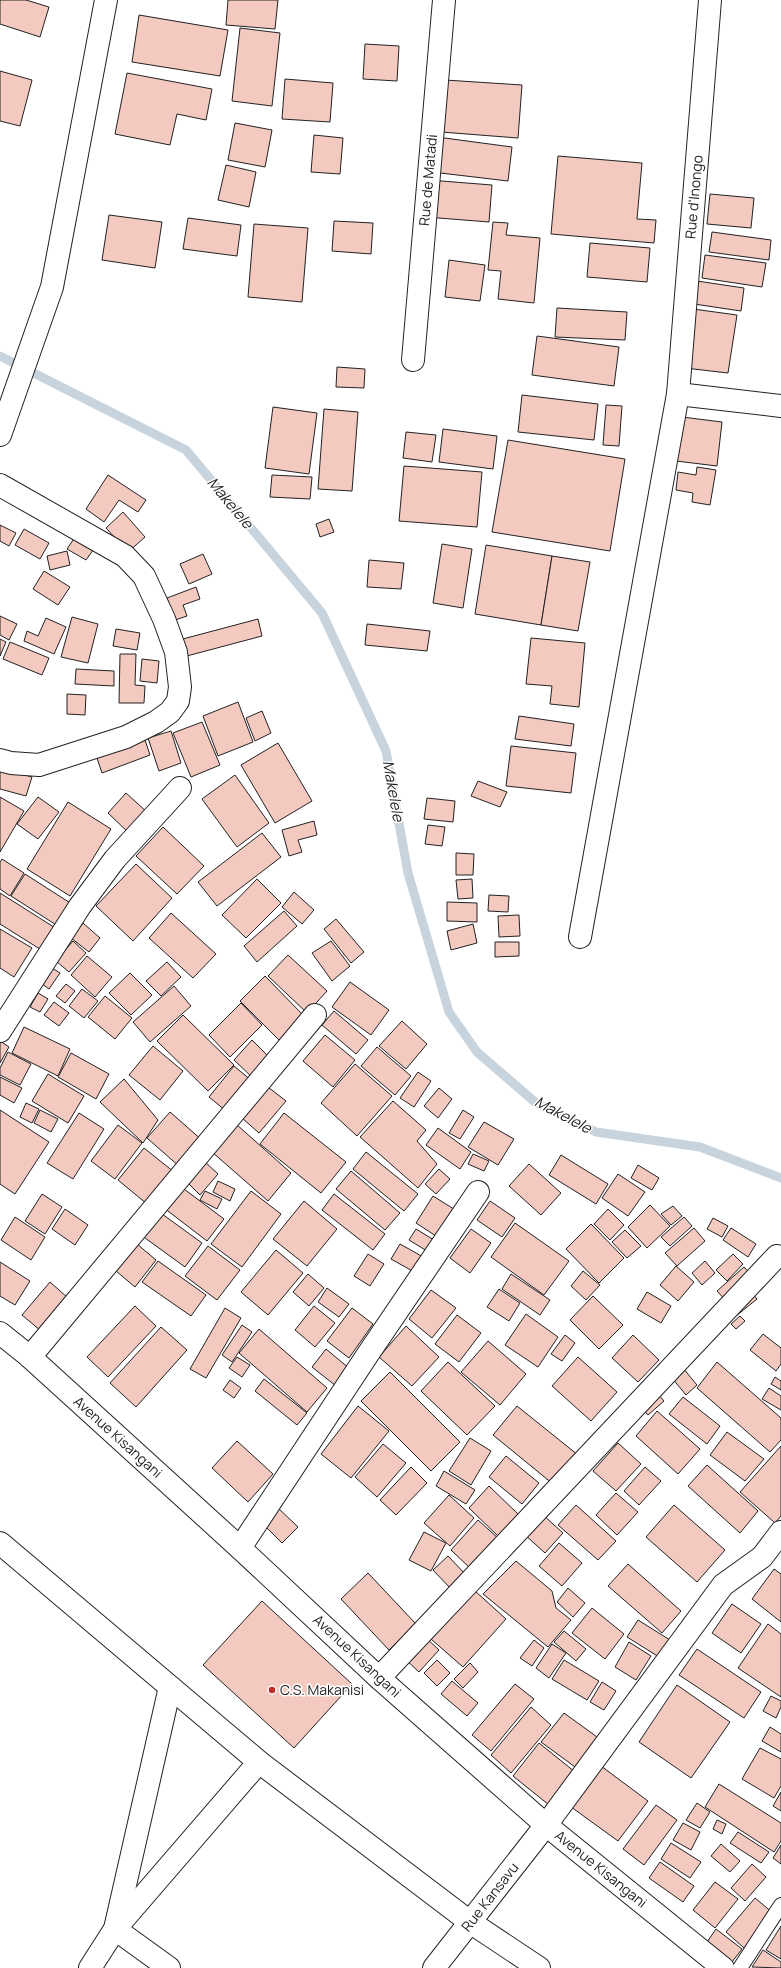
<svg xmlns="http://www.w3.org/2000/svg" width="781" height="1968" font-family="Manrope,sans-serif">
	<rect width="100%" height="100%" fill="#fff"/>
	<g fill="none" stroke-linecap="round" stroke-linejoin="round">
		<path stroke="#c7d3dd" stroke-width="9" d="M0,356L186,450L322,613L386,751L408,873L449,1012L477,1052L536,1103L596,1132L700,1147L781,1178"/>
	</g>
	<g fill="#f3c9c0" stroke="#222">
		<path d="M0,0H26L49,7L40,37L0,24Z"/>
		<path d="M228,0H278L275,29L226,25Z"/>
		<path d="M139,15L228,30L220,76L132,62Z"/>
		<path d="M240,28L280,33L272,106L232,101Z"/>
		<path d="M365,44L399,46L397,81L363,79Z"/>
		<path d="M0,71L32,80L20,126L0,121Z"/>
		<path d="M127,73L212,89L206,120L177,114L170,145L115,134Z"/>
		<path d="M285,79L333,83L330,122L282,119Z"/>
		<path d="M445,80L522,85L518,138L441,132Z"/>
		<path d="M235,123L272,130L265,167L228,160Z"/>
		<path d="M314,135L343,138L340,174L311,172Z"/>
		<path d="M437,137L512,147L508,181L432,172Z"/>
		<path d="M558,156L642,163L637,219L656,220L654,243L551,234Z"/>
		<path d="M226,165L256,172L249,207L218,200Z"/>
		<path d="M429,180L492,185L489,222L426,217Z"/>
		<path d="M710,194L754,198L751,228L707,224Z"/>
		<path d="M109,215L162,222L155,268L102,260Z"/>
		<path d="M188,218L241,225L237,256L183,249Z"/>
		<path d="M334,221L373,223L371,254L332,251Z"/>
		<path d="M493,222L508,223L506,235L540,238L534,303L498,299L501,271L488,270Z"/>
		<path d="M254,224L308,228L302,302L248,297Z"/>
		<path d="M712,232L771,240L769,260L709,252Z"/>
		<path d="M590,243L650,248L647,282L587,277Z"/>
		<path d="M705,255L766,263L762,287L702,278Z"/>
		<path d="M449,260L485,265L480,301L445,297Z"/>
		<path d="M697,281L744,288L741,311L694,304Z"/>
		<path d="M557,308L627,312L625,340L555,337Z"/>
		<path d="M693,309L737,315L728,373L685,368Z"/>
		<path d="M537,336L619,347L614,386L532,375Z"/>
		<path d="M337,367L365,369L364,388L336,387Z"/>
		<path d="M522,395L598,404L594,440L518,432Z"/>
		<path d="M606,405L622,406L619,446L603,445Z"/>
		<path d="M273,407L317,413L309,474L265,468Z"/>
		<path d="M324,409L358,412L352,491L318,489Z"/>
		<path d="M682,417L722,422L717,466L676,461Z"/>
		<path d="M443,429L497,436L493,469L439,462Z"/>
		<path d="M406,432L436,435L432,462L403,458Z"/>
		<path d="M508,440L625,459L610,551L492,532Z"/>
		<path d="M404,466L482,472L477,527L399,521Z"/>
		<path d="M697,467L716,470L710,505L692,502L693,493L676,490L678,472L696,475Z"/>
		<path d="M108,475L146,500L138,512L119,500L104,522L86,509Z"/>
		<path d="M272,475L312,477L310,499L270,497Z"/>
		<path d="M123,512L145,537L128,552L106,528Z"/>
		<path d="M329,519L334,532L320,537L316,524Z"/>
		<path d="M0,525L16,533L9,546L0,541Z"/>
		<path d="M24,529L49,543L40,559L15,545Z"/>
		<path d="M77,534L96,546L86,560L67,549Z"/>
		<path d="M442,544L472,549L463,608L433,603Z"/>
		<path d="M486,545L552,556L541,625L475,614Z"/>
		<path d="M67,551L70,565L50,570L47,556Z"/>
		<path d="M203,554L212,574L189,584L180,564Z"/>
		<path d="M552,556L590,562L578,631L541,625Z"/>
		<path d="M369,560L404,563L401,589L367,587Z"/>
		<path d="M44,571L70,587L58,605L33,589Z"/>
		<path d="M196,587L200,599L183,605L187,616L175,620L167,598Z"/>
		<path d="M0,616L17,624L9,640L0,635Z"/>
		<path d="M72,617L98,624L88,663L61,657Z"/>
		<path d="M46,618L66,627L54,654L24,641L27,631L38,636Z"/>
		<path d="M258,619L262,636L183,657L179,640Z"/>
		<path d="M367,624L430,631L427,651L365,645Z"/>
		<path d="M116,629L140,633L137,650L113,646Z"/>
		<path d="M531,638L585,643L579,707L550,704L552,686L526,684Z"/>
		<path d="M0,639L6,642L0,656Z"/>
		<path d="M10,642L49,658L42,675L3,659Z"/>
		<path d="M120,654H136L135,685L145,686L144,703H119Z"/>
		<path d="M142,659L159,661L157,683L140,681Z"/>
		<path d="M76,669L114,671V686L75,684Z"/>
		<path d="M67,694L86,695L85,715L67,714Z"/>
		<path d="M238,702L253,742L218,756L203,716Z"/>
		<path d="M262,711L271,733L255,741L246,718Z"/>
		<path d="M519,716L574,724L571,746L515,739Z"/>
		<path d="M202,722L220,765L191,777L173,733Z"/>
		<path d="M171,731L181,763L159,771L148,738Z"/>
		<path d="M145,740L150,755L102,773L97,758Z"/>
		<path d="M278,743L312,801L275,823L241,765Z"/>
		<path d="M511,746L576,753L571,793L506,786Z"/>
		<path d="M0,768L32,777L26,796L0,789Z"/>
		<path d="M235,775L269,823L237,847L202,799Z"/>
		<path d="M478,781L507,792L500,807L471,796Z"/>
		<path d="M126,793L148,813L130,834L108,813Z"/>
		<path d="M0,797L24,811L0,852Z"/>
		<path d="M38,797L59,812L38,839L17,824Z"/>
		<path d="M427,798L455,801L453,822L424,819Z"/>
		<path d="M68,802L111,829L70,896L27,869Z"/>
		<path d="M314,821L317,835L298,840L302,852L289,856L282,830Z"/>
		<path d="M428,825L445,827L442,846L425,844Z"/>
		<path d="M163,827L204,866L177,894L136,856Z"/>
		<path d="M262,833L281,857L217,906L198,882Z"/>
		<path d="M456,853L474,854L473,875H456Z"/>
		<path d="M2,859L24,873L10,896L0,889V862Z"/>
		<path d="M136,864L172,898L133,941L96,906Z"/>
		<path d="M25,874L75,906L61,928L11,896Z"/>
		<path d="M257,879L281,903L246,938L222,915Z"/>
		<path d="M472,879L473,898L458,899L456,880Z"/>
		<path d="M294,892L314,910L302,924L282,907Z"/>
		<path d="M0,893L57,929L43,951L0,924Z"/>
		<path d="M489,895L509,896L508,912L488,911Z"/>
		<path d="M447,902L477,903V922L447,921Z"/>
		<path d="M284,911L297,926L257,962L244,946Z"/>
		<path d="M171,913L216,954L193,978L149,938Z"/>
		<path d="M519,915L520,936L499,937L498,916Z"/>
		<path d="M336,919L364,952L351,963L324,929Z"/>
		<path d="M83,923L100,938L89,952L71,938Z"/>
		<path d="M473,924L477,943L451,950L447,931Z"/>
		<path d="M0,929L32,948L14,977L0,968Z"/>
		<path d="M73,941L86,953L69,972L56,961Z"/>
		<path d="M331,941L350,966L332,981L312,953Z"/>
		<path d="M495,942H519V956L495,957Z"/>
		<path d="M288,955L327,991L307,1013L268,976Z"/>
		<path d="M87,956L112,977L95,997L71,975Z"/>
		<path d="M167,962L181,977L161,996L146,981Z"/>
		<path d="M52,968L60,973L49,989L41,983Z"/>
		<path d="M130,973L152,995L131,1015L109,993Z"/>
		<path d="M265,976L303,1015L279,1040L240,1001Z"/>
		<path d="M350,982L389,1010L371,1035L332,1007Z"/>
		<path d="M66,984L75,991L65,1003L56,996Z"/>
		<path d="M174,986L191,1006L150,1042L133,1022Z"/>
		<path d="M82,989L98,1001L84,1018L69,1006Z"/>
		<path d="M38,993L48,999L40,1012L30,1007Z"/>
		<path d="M105,996L132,1018L115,1039L88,1017Z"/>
		<path d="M54,1002L69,1013L59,1026L44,1015Z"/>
		<path d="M241,1003L262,1025L230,1057L209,1035Z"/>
		<path d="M334,1011L368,1040L356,1054L322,1025Z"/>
		<path d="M183,1015L234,1065L208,1091L157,1041Z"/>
		<path d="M402,1021L427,1044L406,1069L379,1046Z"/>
		<path d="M24,1027L70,1049L58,1076L12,1053Z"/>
		<path d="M325,1035L355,1060L333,1087L303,1061Z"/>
		<path d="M252,1040L272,1060L254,1079L234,1060Z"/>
		<path d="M0,1041L9,1047L0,1063Z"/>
		<path d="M153,1046L183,1071L160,1100L129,1075Z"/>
		<path d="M377,1047L411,1076L395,1095L361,1066Z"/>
		<path d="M8,1052L31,1064L20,1085L0,1075V1068Z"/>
		<path d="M71,1053L109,1074L96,1099L58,1077Z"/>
		<path d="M355,1064L392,1096L357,1136L321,1103Z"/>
		<path d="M234,1066L252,1081L226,1111L209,1097Z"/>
		<path d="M418,1072L431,1081L414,1107L400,1098Z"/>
		<path d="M48,1074L84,1096L68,1123L32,1101Z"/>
		<path d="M0,1077L22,1088L14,1103L0,1095Z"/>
		<path d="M124,1079L158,1120L143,1143L100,1102Z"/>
		<path d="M268,1087L286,1101L259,1133L242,1118Z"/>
		<path d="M439,1088L452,1099L438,1118L424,1106Z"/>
		<path d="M393,1101L426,1130L417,1141L437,1164L418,1188L360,1137Z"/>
		<path d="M26,1103L39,1109L32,1123L20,1117Z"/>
		<path d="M0,1110L49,1142L15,1194L0,1184Z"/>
		<path d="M40,1110L58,1119L51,1132L34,1123Z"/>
		<path d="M463,1110L474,1117L460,1139L449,1133Z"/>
		<path d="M170,1112L203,1141L180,1167L147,1138Z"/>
		<path d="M79,1113L104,1129L73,1179L47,1163Z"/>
		<path d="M284,1113L346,1162L321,1193L260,1144Z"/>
		<path d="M484,1122L514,1139L498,1165L468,1147Z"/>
		<path d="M236,1124L291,1173L268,1201L212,1152Z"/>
		<path d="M118,1125L142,1143L115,1179L91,1161Z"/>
		<path d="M438,1128L471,1152L460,1169L426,1145Z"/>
		<path d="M144,1148L174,1172L147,1204L118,1180Z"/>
		<path d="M366,1152L418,1194L404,1211L353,1169Z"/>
		<path d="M473,1154L489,1161L484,1171L468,1164Z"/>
		<path d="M561,1155L608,1184L596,1204L549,1175Z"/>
		<path d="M204,1161L218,1174L200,1195L186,1181Z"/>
		<path d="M529,1164L561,1193L541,1215L509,1186Z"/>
		<path d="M638,1165L659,1178L652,1190L631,1178Z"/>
		<path d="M439,1169L450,1179L436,1194L425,1184Z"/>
		<path d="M351,1171L400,1213L385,1230L336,1189Z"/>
		<path d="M618,1174L645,1192L628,1216L602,1198Z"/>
		<path d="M218,1181L235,1189L230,1201L213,1192Z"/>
		<path d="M180,1186L224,1219L207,1241L164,1208Z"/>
		<path d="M205,1191L222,1199L217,1209L200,1200Z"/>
		<path d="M251,1191L281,1214L242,1267L211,1244Z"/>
		<path d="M42,1194L62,1207L45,1234L25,1221Z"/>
		<path d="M334,1194L385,1234L373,1250L322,1210Z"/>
		<path d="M433,1196L457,1211L439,1238L416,1223Z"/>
		<path d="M304,1201L337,1229L307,1266L273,1239Z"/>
		<path d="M490,1201L515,1218L502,1237L477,1220Z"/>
		<path d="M650,1205L670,1226L647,1248L628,1227Z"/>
		<path d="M673,1206L682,1216L671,1225L661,1214Z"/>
		<path d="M65,1209L88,1225L75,1245L52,1229Z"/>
		<path d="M608,1209L624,1225L610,1240L594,1224Z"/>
		<path d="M158,1211L202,1243L185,1267L141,1235Z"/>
		<path d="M15,1217L45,1237L31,1260L1,1240Z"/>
		<path d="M684,1217L692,1226L670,1246L661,1237Z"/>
		<path d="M713,1218L728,1226L722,1237L707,1229Z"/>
		<path d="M515,1223L569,1261L544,1295L491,1257Z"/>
		<path d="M591,1224L624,1258L599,1283L566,1249Z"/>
		<path d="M694,1228L705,1241L677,1266L665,1253Z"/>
		<path d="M731,1228L756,1244L748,1257L723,1240Z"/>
		<path d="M416,1229L434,1240L427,1251L409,1240Z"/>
		<path d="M471,1229L491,1243L470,1273L450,1258Z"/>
		<path d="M625,1230L641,1246L627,1258L612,1242Z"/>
		<path d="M137,1244L156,1260L135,1287L116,1271Z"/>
		<path d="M400,1244L425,1258L416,1273L391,1259Z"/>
		<path d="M208,1246L240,1270L217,1300L185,1276Z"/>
		<path d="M276,1250L303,1273L268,1315L241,1292Z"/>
		<path d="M368,1254L384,1264L370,1286L354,1276Z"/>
		<path d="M733,1254L743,1264L727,1281L716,1270Z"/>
		<path d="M158,1261L206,1295L191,1316L142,1282Z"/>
		<path d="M705,1261L715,1273L702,1285L692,1273Z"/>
		<path d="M0,1262L30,1281L15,1305L0,1296Z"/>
		<path d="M676,1266L694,1282L678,1301L660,1285Z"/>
		<path d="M744,1267L755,1279L728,1303L717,1291Z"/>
		<path d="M583,1271L600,1285L586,1300L571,1286Z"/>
		<path d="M308,1274L324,1288L309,1306L293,1292Z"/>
		<path d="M511,1274L550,1300L540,1315L502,1289Z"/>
		<path d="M50,1282L68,1298L41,1331L22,1315Z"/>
		<path d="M327,1288L349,1304L339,1317L318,1302Z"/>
		<path d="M499,1289L520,1303L509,1321L487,1307Z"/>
		<path d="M431,1290L456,1308L432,1338L409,1319Z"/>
		<path d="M750,1291L757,1299L736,1316L729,1308Z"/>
		<path d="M647,1292L671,1306L661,1323L637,1309Z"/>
		<path d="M593,1296L623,1325L599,1349L570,1320Z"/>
		<path d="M135,1306L156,1326L108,1377L87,1357Z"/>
		<path d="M314,1306L335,1323L315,1347L295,1330Z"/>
		<path d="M225,1308L241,1318L206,1378L190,1369Z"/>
		<path d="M352,1308L373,1324L349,1358L327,1341Z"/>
		<path d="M526,1314L558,1337L538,1367L505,1345Z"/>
		<path d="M457,1315L481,1333L459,1362L435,1344Z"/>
		<path d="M740,1316L745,1321L736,1329L731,1324Z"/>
		<path d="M242,1325L252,1332L232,1362L222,1355Z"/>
		<path d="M406,1326L439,1357L412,1386L379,1357Z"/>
		<path d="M161,1327L187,1350L136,1407L110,1383Z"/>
		<path d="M259,1329L327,1388L307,1412L239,1353Z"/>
		<path d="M763,1334L781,1348V1364L776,1371L750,1350Z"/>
		<path d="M565,1335L575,1343L562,1361L551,1354Z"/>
		<path d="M633,1335L659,1360L638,1382L612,1358Z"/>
		<path d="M488,1341L526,1374L500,1405L461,1372Z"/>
		<path d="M326,1349L350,1369L336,1386L312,1367Z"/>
		<path d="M237,1357L250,1365L242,1377L229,1368Z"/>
		<path d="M578,1357L617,1392L591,1421L552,1386Z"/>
		<path d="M448,1362L495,1406L467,1435L421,1391Z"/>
		<path d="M717,1362L781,1418V1440L770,1452L697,1388Z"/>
		<path d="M683,1368L697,1385L686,1395L672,1378Z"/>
		<path d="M390,1372L460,1442L431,1471L361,1401Z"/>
		<path d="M775,1377L781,1381V1390L771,1384Z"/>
		<path d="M264,1379L307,1413L297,1425L255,1391Z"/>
		<path d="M230,1380L241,1388L234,1398L223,1390Z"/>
		<path d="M769,1388L781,1396V1410L762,1399Z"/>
		<path d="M658,1394L664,1401L648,1415L642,1408Z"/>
		<path d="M683,1397L720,1426L707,1444L669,1414Z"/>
		<path d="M358,1406L389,1431L351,1478L321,1454Z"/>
		<path d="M517,1406L578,1455L553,1484L493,1435Z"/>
		<path d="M657,1411L700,1449L678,1474L636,1436Z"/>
		<path d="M727,1432L764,1459L745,1481L710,1455Z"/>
		<path d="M470,1438L491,1451L471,1485L449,1471Z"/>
		<path d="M237,1441L273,1474L248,1502L212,1468Z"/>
		<path d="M618,1443L641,1464L616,1491L593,1471Z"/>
		<path d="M383,1444L406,1463L377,1497L355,1477Z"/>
		<path d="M781,1446V1516L775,1523L740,1492Z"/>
		<path d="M506,1456L539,1483L522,1504L489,1477Z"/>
		<path d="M707,1465L758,1511L740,1533L688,1486Z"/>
		<path d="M411,1467L427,1483L396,1515L380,1500Z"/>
		<path d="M645,1467L661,1481L639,1505L624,1491Z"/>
		<path d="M444,1471L475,1490L466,1504L436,1486Z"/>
		<path d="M489,1486L519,1515L499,1537L469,1508Z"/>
		<path d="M616,1493L638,1512L617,1535L596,1515Z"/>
		<path d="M449,1495L474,1518L450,1546L424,1523Z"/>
		<path d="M576,1505L616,1541L598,1560L558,1525Z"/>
		<path d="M674,1505L725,1550L697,1582L646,1537Z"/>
		<path d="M276,1506L298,1527L282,1543L261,1522Z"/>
		<path d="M542,1514L563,1533L545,1553L524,1534Z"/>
		<path d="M478,1520L499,1539L471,1569L451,1550Z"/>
		<path d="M424,1532L446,1543L431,1571L409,1560Z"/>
		<path d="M559,1543L582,1563L562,1586L539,1566Z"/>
		<path d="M448,1556L467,1576L452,1590L433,1570Z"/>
		<path d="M516,1561L552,1591L556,1608L571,1620L548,1647L483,1594Z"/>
		<path d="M628,1564L681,1611L662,1633L608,1586Z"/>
		<path d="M774,1569L781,1574V1622L752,1599Z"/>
		<path d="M368,1573L416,1624L389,1650L341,1599Z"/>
		<path d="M568,1588L585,1603L573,1617L557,1602Z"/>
		<path d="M474,1590L506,1619L463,1667L431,1639Z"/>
		<path d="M262,1601L352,1684L294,1748L203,1665Z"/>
		<path d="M732,1604L761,1624L741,1653L712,1633Z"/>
		<path d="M592,1608L624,1634L605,1659L572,1633Z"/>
		<path d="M638,1620L670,1640L659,1657L627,1637Z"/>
		<path d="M768,1624L781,1634V1697L738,1668Z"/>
		<path d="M564,1631L586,1649L576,1661L554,1642Z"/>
		<path d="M424,1636L439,1650L419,1672L404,1658Z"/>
		<path d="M534,1640L544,1648L532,1666L520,1658Z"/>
		<path d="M629,1642L651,1656L636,1680L615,1667Z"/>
		<path d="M552,1644L566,1653L549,1678L536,1668Z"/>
		<path d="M697,1649L761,1692L744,1718L679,1675Z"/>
		<path d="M437,1660L450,1673L437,1686L424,1673Z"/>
		<path d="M564,1660L599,1681L587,1700L552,1679Z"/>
		<path d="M470,1663L478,1672L463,1688L454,1679Z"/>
		<path d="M452,1681L478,1703L467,1716L441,1694Z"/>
		<path d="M602,1682L616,1691L604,1710L590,1702Z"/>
		<path d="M515,1684L534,1699L491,1751L472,1735Z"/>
		<path d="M677,1685L730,1722L691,1778L639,1742Z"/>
		<path d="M771,1696L781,1701V1707L776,1718L763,1711Z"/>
		<path d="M531,1707L551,1725L511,1773L491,1755Z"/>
		<path d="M564,1713L604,1742L582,1772L541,1742Z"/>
		<path d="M770,1727L781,1734V1752L762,1741Z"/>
		<path d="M539,1743L580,1776L554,1809L513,1776Z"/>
		<path d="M760,1748L781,1759V1786L774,1798L742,1779Z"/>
		<path d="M597,1763L648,1801L618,1841L567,1804Z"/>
		<path d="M719,1784L781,1823V1841L774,1852L705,1807Z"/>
		<path d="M781,1792V1811L773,1806Z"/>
		<path d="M697,1803L710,1812L700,1828L686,1820Z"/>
		<path d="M656,1805L677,1820L644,1865L623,1849Z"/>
		<path d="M717,1820L726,1824L722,1834L713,1829Z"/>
		<path d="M683,1823L700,1832L691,1850L673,1840Z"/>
		<path d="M738,1832L769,1852L761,1863L730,1843Z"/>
		<path d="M671,1843L701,1862L690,1878L661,1859Z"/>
		<path d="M721,1844L740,1861L730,1872L711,1856Z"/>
		<path d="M781,1845V1864L773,1858Z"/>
		<path d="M660,1862L694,1886L683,1902L649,1878Z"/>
		<path d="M752,1864L766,1877L745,1901L731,1888Z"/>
		<path d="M715,1882L738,1899L715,1928L693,1910Z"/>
		<path d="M755,1898L773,1913L744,1948L726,1932Z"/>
		<path d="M781,1926V1959L766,1950Z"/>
		<path d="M716,1929L742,1949L728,1967L703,1948Z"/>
		<path d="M763,1950L781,1962V1968L752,1967Z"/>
	</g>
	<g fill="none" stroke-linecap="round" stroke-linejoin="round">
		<defs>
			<path id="lane" d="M740,1968L781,1905"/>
			<g id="street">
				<path d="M413,360L444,0"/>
				<path d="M678,394L781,406"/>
				<path d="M0,435L52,287L106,0"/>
				<path d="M0,485L125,556L144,576L164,619L176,652L180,687L178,701L170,712L156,722L126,737L39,765L11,763L0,760"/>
				<path d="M580,937L678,394L710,0"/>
				<path d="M0,1031L80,906L115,859L180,788"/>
				<path d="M30,1357L315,1015"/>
				<path d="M0,1543L259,1762L470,1922L539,1968"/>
				<path d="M240,1548L368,1354L478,1192"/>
				<path d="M379,1678L777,1256"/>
				<path d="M90,1968L115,1929L259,1762"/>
				<path d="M169,1968L115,1929L170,1687"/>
				<path d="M434,1968L546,1825L723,1585L762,1557L781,1532"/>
			</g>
			<path id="secondary" d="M0,1333L30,1357L240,1548L379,1678L546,1825L723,1968"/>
		</defs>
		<use href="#lane" stroke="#222" stroke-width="16"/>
		<use href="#street" stroke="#222" stroke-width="24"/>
		<use href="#secondary" stroke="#222" stroke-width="24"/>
		<use href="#lane" stroke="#fff" stroke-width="14"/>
		<use href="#street" stroke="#fff" stroke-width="22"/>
		<use href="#secondary" stroke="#fff" stroke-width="22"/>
	</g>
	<circle fill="#c62828" stroke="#fff" stroke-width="1.5" cx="272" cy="1690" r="4"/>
	<g text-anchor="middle" stroke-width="3" stroke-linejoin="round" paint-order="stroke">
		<g font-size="14" fill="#222" stroke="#fff">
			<text transform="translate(428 180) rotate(-85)" y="5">Rue de Matadi</text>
			<text transform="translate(694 197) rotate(-85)" y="5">Rue d'Inongo</text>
			<text transform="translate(118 1437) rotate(42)" y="5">Avenue Kisangani</text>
			<text transform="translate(357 1656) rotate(43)" y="5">Avenue Kisangani</text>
			<text transform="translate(601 1869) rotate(39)" y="5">Avenue Kisangani</text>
			<text transform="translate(490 1897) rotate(-52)" y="5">Rue Kansavu</text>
		</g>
		<g font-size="14" fill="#222" stroke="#fff" text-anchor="start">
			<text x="280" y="1695">C.S. Makanisi</text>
		</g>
		<g font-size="15" font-style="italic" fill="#222" stroke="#fff">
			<text transform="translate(230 503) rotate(50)" y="5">Makelele</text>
			<text transform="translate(393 791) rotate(80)" y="5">Makelele</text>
			<text transform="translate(563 1115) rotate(28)" y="5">Makelele</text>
		</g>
	</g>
</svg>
